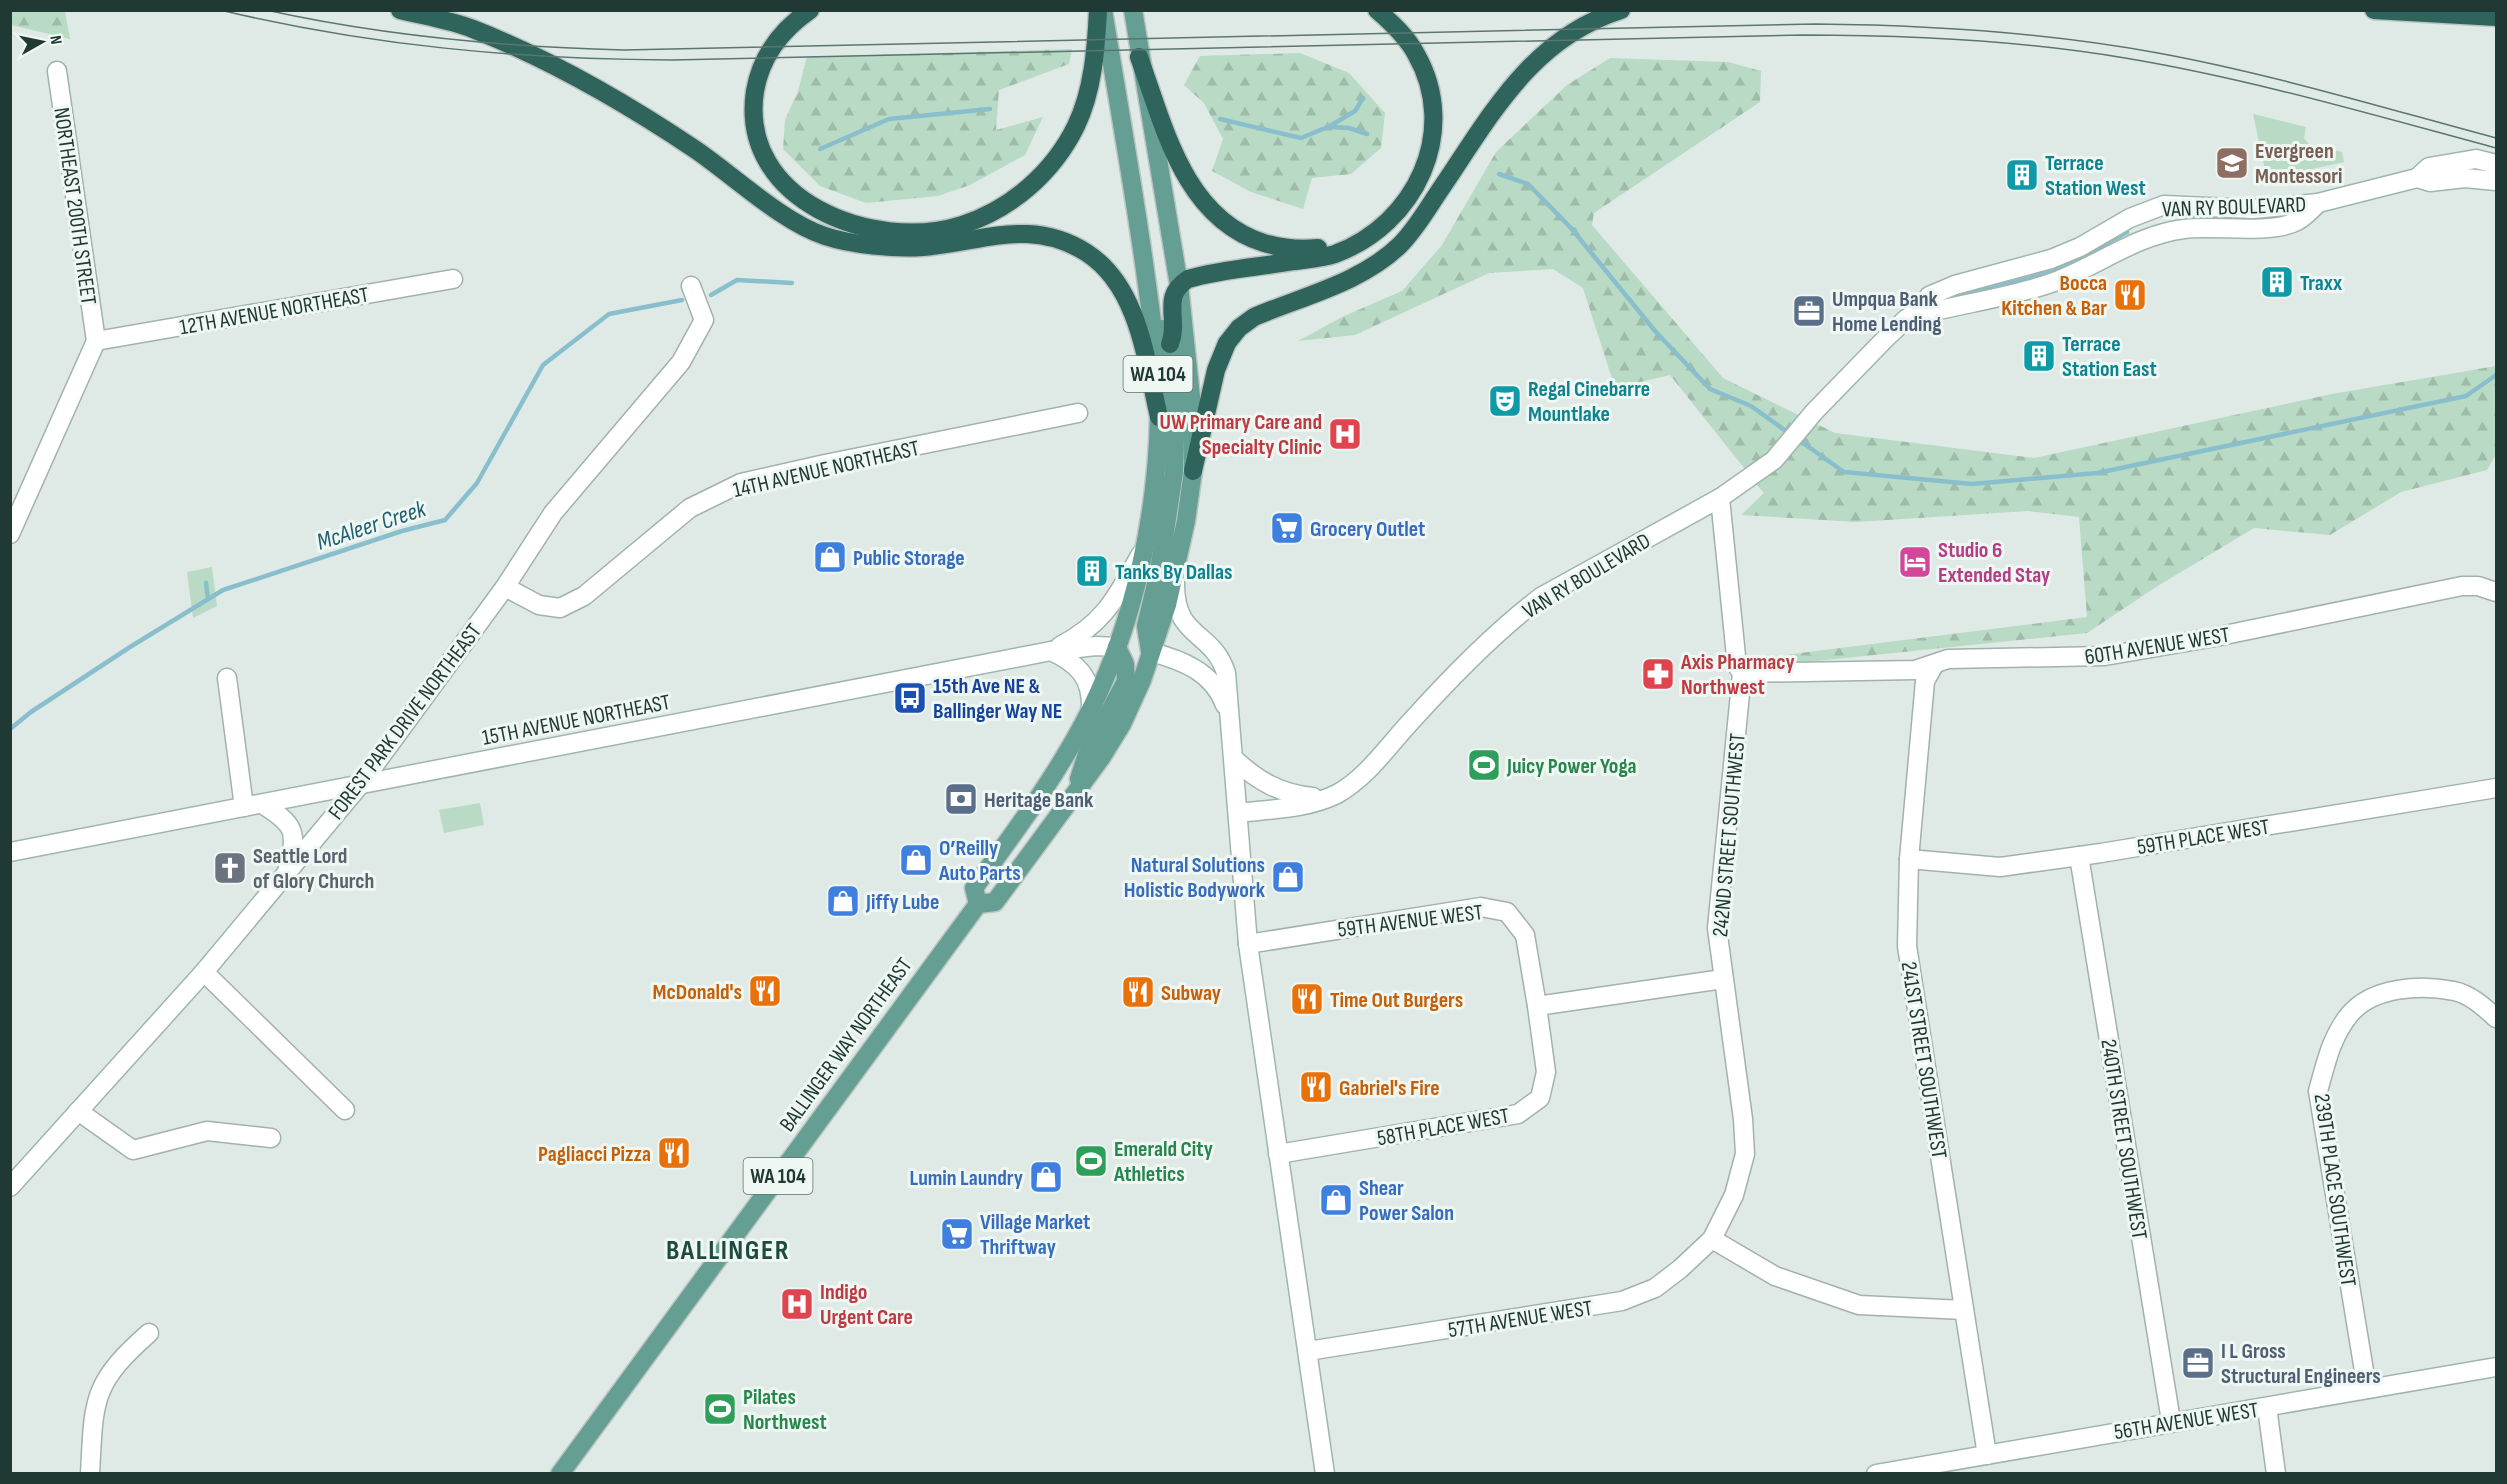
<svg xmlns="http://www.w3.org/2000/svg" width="2507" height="1484" font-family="'Sofia Sans Condensed',sans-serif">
	<defs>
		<pattern id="forest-firs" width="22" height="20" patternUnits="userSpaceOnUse" patternTransform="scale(1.5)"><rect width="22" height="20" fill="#b9dac4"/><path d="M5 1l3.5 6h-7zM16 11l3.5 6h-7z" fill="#9fbca9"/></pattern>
	</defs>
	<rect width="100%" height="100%" fill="#dfeae6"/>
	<g fill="url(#forest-firs)">
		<path d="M11,10L65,11L70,39L11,25Z"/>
		<path d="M1072,49L1069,64L999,90L996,130L1043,117L1025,155L970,185L938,196L866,203L820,186L783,149L785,120L798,91L807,57Z"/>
		<path d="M1300,53L1349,73L1385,113L1381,148L1351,174L1312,178L1303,209L1251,192L1212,171L1223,139L1204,103L1184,85L1200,56Z"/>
		<path d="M1610,58L1728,62L1761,71L1760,102L1594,213L1592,225L1723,378L1835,433L2034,458L2332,394L2496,366V455L2487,470L2401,492L2330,535L2254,528L2156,587L2087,633L1759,667V658L2087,617L2079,517L2028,511L1856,522L1741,515L1764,493L1670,375L1615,388L1583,288L1553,269L1489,273L1355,335L1298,341L1342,317L1402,291L1442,245L1496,152L1567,85Z"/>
	</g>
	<g fill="#b9dac4">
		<path d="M2253,114L2306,127L2304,138L2309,144L2342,152L2344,162L2267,179Z"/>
		<path d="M212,567L217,606L193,618L187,572Z"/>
		<path d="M480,803L484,825L444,833L439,810Z"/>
	</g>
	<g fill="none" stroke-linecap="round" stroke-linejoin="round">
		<g stroke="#89bfcd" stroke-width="4.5">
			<path d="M1220,119L1301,138L1330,126L1355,111L1363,98"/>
			<path d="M1332,127L1349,128L1367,134"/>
			<path d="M820,149L889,119L990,109"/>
			<path d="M1499,174L1528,184L1571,228L1655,331L1710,389L1751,406L1790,434"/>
			<path d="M2187,218H2256"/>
			<path d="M711,295L737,280L792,283"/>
			<path d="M1950,296C1978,288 2008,285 2036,276C2068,266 2097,249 2127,232"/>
			<path d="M1796,438L1844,472L1972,484L2097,473L2466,396L2496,375"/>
			<path d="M206,583L208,599"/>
			<path d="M10,729L31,712L130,647L223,590L402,531L445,520L477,483L543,365L609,314L682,300"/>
		</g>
		<defs>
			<g id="street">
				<path d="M57,71L96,341"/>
				<path d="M96,341L453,279"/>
				<path d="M10,534L96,341"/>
				<path d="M505,587L539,605L560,608L584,596L690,508L741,483L825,464L1078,413"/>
				<path d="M1934,665L1925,681L1909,859L1907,946L1987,1455"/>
				<path d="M1742,673L1915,670L1948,659L2105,656L2215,637L2462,586H2478L2496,592"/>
				<path d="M227,678L244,807"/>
				<path d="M359,786L505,587L553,513L681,362L704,320L691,286"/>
				<path d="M2079,856L2171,1421"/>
				<path d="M1909,859L2000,867L2101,853L2496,788"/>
				<path d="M1248,944L1481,907L1507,912L1525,935L1537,1006"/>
				<path d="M204,972L345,1110"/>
				<path d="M78,1111L133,1150L207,1131L271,1138"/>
				<path d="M1278,1154L1518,1114L1540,1098L1546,1072L1537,1006L1723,979"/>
				<path d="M1712,1239L1775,1276L1859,1305L1964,1310"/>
				<path d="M1308,1351L1622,1301L1655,1288L1680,1269L1712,1239L1734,1195L1745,1154L1743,1119L1717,928L1742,673L1737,666L1720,498"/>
				<path d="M2367,1389L2318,1091C2326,1063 2331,1037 2350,1014C2373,987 2421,984 2454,991C2470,994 2485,1008 2496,1018"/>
				<path d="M2267,1407L2276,1474"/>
				<path d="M90,1474C94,1400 91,1384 149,1333"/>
			</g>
			<g id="secondary">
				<path d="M2417,178L2430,182L2465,178L2496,181"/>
				<path d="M1923,308L1935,311C1973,302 2018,295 2054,282C2099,265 2136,235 2184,229C2216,225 2271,235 2297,221C2305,217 2312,209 2318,203"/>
				<path d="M1175,582C1174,640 1212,629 1226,673L1248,944L1325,1474"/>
				<path d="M1060,646C1105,623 1117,596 1141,554"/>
				<path d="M1051,651C1077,663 1092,677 1091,708"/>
				<path d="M1151,652C1182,660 1213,672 1225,705"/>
				<path d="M1234,759C1258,781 1280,794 1313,797"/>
				<path d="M262,804C293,823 299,831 288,867"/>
				<path d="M1238,813C1271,809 1307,809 1337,794C1369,776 1390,743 1415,717C1454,674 1495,632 1541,597L1720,498L1774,460L1814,412L1885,339L1906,319L1923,308L1929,296L1955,285L2051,259L2080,247L2130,218L2164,205L2253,209L2318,203L2417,178L2429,167L2476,159L2496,164"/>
				<path d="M10,852L1051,651L1096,646L1117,647"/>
				<path d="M10,1187L204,972L359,786"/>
				<path d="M1876,1474L2496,1367"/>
			</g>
			<g id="primary">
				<path d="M1150,651L1146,626L1159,571L1174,472L1175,406L1170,344L1163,329"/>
				<path d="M1079,779L1087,754L1126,681L1125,664L1117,647"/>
				<path d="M978,904L974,888C1016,830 1059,773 1091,709C1135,619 1157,516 1159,416C1159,364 1151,314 1144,263C1132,179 1117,95 1103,10"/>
				<path d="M560,1474L978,904L995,902L1101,758L1122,724L1142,680L1167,605L1186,521L1193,471L1191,397L1179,285L1133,10"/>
			</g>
			<g id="highway">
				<path d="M400,10C424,16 450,20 473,29C552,60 626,103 696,150C734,176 782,222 825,236C852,245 895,249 923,247C983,242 1031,217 1087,253C1139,287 1146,361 1159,417"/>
				<path d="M810,10C781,30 761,56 755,91C738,201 874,253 962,225C1011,209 1053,173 1076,126C1093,91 1096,49 1098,10"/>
				<path d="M2374,10L2496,17"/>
				<path d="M1139,57C1164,126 1184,218 1264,243C1281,248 1300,250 1318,248"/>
				<path d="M1170,344C1180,319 1160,297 1188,279C1222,269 1260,267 1295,261C1309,259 1323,258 1335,254C1416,224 1460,131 1416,54C1407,37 1392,23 1377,10"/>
				<path d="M1193,471L1216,370L1227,343L1239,328L1254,317C1303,296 1361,283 1400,245C1415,230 1426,211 1438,193C1489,119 1529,39 1621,10"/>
			</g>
		</defs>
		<use href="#street" stroke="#a2b1ad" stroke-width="21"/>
		<use href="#secondary" stroke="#9fb5ae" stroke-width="21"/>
		<use href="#primary" stroke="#bcc4c2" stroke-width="21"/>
		<use href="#highway" stroke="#bcc4c2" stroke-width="21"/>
		<use href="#street" stroke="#fff" stroke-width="18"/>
		<use href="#secondary" stroke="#fff" stroke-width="18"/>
		<use href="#primary" stroke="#659e93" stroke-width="18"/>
		<use href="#highway" stroke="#2e645c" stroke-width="18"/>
		<g stroke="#5b7570" stroke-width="1.5">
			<path d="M220,10C372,46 516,59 672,60L1803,35C1911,35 2019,40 2125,58C2251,79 2373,115 2496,148"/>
			<path d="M266,10C384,36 503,47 624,50L1815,24C1930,25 2044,32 2158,53C2272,74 2384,108 2496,138"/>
		</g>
	</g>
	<defs>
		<symbol id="school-square" viewBox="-11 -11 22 22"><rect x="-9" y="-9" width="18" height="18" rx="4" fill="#8d6e63" stroke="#eff7f3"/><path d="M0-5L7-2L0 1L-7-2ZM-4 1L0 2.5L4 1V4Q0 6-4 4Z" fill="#fff"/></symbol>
		<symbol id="building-square" viewBox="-11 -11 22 22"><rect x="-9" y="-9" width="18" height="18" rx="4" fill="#0f9aa8" stroke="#eff7f3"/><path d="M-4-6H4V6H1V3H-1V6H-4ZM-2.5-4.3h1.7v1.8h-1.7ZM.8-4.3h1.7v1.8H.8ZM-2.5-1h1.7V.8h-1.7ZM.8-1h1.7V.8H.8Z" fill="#fff"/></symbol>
		<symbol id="restaurant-square" viewBox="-11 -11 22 22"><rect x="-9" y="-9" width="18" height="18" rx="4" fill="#e8710a" stroke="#eff7f3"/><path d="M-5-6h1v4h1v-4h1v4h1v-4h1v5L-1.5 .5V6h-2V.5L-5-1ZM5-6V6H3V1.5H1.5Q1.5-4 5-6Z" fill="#fff"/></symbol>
		<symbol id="office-square" viewBox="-11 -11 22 22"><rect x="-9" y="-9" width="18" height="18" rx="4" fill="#5c6f8a" stroke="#eff7f3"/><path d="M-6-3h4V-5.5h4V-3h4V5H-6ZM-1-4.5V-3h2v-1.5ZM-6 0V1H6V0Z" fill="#fff"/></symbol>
		<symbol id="theatre-square" viewBox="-11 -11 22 22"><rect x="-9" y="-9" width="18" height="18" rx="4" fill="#0f9aa8" stroke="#eff7f3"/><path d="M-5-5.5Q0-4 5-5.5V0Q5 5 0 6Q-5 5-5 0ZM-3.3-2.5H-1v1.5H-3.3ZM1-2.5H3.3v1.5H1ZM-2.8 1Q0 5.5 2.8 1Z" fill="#fff"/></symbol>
		<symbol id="hospital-square" viewBox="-11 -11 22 22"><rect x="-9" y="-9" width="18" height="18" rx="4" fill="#e0444e" stroke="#eff7f3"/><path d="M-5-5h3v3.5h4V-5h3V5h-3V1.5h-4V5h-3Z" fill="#fff"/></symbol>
		<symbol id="supermarket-square" viewBox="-11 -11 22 22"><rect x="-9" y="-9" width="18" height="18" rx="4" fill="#3f7fe0" stroke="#eff7f3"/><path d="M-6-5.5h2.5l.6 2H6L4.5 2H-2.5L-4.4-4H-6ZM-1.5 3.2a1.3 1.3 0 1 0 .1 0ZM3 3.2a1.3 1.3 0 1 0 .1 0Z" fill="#fff"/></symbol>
		<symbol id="shop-square" viewBox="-11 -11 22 22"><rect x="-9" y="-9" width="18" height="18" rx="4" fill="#3f7fe0" stroke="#eff7f3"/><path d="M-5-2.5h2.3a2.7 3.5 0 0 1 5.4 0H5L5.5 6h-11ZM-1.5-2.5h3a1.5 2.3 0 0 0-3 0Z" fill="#fff"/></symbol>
		<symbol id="hotel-square" viewBox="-11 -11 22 22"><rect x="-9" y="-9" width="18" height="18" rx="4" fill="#d1479c" stroke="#eff7f3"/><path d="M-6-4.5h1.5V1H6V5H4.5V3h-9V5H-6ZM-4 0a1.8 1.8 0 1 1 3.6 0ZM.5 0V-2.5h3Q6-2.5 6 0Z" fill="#fff"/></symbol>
		<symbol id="pharmacy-square" viewBox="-11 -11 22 22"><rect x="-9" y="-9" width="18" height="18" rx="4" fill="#e0444e" stroke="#eff7f3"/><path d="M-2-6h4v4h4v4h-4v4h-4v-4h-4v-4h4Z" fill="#fff"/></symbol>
		<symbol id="bus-square" viewBox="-11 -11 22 22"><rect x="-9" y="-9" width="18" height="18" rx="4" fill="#1a4fb4" stroke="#eff7f3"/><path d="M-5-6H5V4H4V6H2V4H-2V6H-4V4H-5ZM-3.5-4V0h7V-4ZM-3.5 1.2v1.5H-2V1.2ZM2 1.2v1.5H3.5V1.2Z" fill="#fff"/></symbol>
		<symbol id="stadium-square" viewBox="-11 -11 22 22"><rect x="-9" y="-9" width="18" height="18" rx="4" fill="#2e9e5b" stroke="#eff7f3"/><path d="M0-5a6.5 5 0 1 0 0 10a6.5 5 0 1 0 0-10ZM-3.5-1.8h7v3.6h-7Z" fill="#fff"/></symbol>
		<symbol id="bank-square" viewBox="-11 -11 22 22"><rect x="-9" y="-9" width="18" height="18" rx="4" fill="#5c6f8a" stroke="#eff7f3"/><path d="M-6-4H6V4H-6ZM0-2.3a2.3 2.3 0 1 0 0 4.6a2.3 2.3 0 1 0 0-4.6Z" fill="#fff"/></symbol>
		<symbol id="church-square" viewBox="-11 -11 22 22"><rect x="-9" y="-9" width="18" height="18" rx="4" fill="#6b7280" stroke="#eff7f3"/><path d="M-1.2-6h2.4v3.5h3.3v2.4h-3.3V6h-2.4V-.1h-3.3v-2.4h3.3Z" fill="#fff"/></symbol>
	</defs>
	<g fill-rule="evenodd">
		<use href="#school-square" x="2213" y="144" width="38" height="38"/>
		<use href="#building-square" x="2003" y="156" width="38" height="38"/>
		<use href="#building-square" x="2258" y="263" width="38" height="38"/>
		<use href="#restaurant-square" x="2111" y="276" width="38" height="38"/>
		<use href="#office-square" x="1790" y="292" width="38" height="38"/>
		<use href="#building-square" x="2020" y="337" width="38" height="38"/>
		<use href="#theatre-square" x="1486" y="382" width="38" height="38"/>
		<use href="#hospital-square" x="1326" y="415" width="38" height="38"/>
		<use href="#supermarket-square" x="1268" y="509" width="38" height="38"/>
		<use href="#shop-square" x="811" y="538" width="38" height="38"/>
		<use href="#hotel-square" x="1896" y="543" width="38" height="38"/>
		<use href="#building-square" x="1073" y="552" width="38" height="38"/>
		<use href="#pharmacy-square" x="1639" y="655" width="38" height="38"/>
		<use href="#bus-square" x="891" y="679" width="38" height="38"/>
		<use href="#stadium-square" x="1465" y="746" width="38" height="38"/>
		<use href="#bank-square" x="942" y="780" width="38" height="38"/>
		<use href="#shop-square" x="897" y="841" width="38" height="38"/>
		<use href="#church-square" x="211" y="849" width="38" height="38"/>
		<use href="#shop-square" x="1269" y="858" width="38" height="38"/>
		<use href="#shop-square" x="824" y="882" width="38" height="38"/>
		<use href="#restaurant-square" x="746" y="972" width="38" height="38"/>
		<use href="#restaurant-square" x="1119" y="973" width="38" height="38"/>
		<use href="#restaurant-square" x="1288" y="980" width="38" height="38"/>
		<use href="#restaurant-square" x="1297" y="1068" width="38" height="38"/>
		<use href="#restaurant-square" x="655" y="1134" width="38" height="38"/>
		<use href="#stadium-square" x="1072" y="1142" width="38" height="38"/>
		<use href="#shop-square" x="1027" y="1158" width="38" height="38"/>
		<use href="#shop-square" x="1317" y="1181" width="38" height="38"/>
		<use href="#supermarket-square" x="938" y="1215" width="38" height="38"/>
		<use href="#hospital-square" x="778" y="1285" width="38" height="38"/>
		<use href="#office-square" x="2179" y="1344" width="38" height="38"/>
		<use href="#stadium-square" x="701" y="1390" width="38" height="38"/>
	</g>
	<g text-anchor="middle" stroke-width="6" stroke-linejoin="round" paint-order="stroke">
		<g fill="#eff7f3" stroke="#5f726d" stroke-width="1.5">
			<rect x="1123.5" y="356" width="69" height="36" rx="4.5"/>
			<rect x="743.5" y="1158" width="69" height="36" rx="4.5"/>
		</g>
		<g font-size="21" font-weight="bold" fill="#213934">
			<text x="1158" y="381">WA 104</text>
			<text x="778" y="1183">WA 104</text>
		</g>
		<g font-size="22" font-weight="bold" fill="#785e54" stroke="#eff7f3" text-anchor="start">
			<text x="2255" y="158">Evergreen<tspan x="2255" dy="25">Montessori</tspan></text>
		</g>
		<g font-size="22" font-weight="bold" fill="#0d838f" stroke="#eff7f3" text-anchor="start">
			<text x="2045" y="170">Terrace<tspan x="2045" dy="25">Station West</tspan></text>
			<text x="2300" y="290">Traxx</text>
			<text x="2062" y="351">Terrace<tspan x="2062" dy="25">Station East</tspan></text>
			<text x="1528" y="396">Regal Cinebarre<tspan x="1528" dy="25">Mountlake</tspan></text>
			<text x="1115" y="579">Tanks By Dallas</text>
		</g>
		<g font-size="22" fill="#213934" stroke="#eff7f3">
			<text transform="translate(76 206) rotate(82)" y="8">NORTHEAST 200TH STREET</text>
			<text transform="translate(2234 206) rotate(-2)" y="8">VAN RY BOULEVARD</text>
			<text transform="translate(274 310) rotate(-10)" y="8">12TH AVENUE NORTHEAST</text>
			<text transform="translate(826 468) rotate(-13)" y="8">14TH AVENUE NORTHEAST</text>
			<text transform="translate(1586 575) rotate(-31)" y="8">VAN RY BOULEVARD</text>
			<text transform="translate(2157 645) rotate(-9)" y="8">60TH AVENUE WEST</text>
			<text transform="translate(576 719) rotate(-11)" y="8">15TH AVENUE NORTHEAST</text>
			<text transform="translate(404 721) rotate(-53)" y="8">FOREST PARK DRIVE NORTHEAST</text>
			<text transform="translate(1728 835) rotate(-85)" y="8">242ND STREET SOUTHWEST</text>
			<text transform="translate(2203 836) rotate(-9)" y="8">59TH PLACE WEST</text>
			<text transform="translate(1410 920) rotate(-7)" y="8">59TH AVENUE WEST</text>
			<text transform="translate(845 1044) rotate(-54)" y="8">BALLINGER WAY NORTHEAST</text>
			<text transform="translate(1925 1060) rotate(81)" y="8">241ST STREET SOUTHWEST</text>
			<text transform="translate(1443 1126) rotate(-10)" y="8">58TH PLACE WEST</text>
			<text transform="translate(2125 1139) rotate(81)" y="8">240TH STREET SOUTHWEST</text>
			<text transform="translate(2336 1190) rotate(82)" y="8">239TH PLACE SOUTHWEST</text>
			<text transform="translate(1520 1318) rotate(-9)" y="8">57TH AVENUE WEST</text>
			<text transform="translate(2186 1420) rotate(-9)" y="8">56TH AVENUE WEST</text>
		</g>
		<g font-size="22" font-weight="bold" fill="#c56008" stroke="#eff7f3" text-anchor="end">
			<text x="2107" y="290">Bocca<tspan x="2107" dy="25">Kitchen &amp; Bar</tspan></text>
			<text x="742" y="999">McDonald's</text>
			<text x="1161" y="1000" text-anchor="start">Subway</text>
			<text x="1330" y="1007" text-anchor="start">Time Out Burgers</text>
			<text x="1339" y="1095" text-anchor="start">Gabriel's Fire</text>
			<text x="651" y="1161">Pagliacci Pizza</text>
		</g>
		<g font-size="22" font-weight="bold" fill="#4e5e75" stroke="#eff7f3" text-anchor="start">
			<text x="1832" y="306">Umpqua Bank<tspan x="1832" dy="25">Home Lending</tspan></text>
			<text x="984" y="807">Heritage Bank</text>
			<text x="2221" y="1358">I L Gross<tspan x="2221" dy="25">Structural Engineers</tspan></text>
		</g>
		<g font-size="22" font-weight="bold" fill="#be3a42" stroke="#eff7f3" text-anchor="start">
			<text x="1322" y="429" text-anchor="end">UW Primary Care and<tspan x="1322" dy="25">Specialty Clinic</tspan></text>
			<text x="1681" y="669">Axis Pharmacy<tspan x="1681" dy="25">Northwest</tspan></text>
			<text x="820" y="1299">Indigo<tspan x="820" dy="25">Urgent Care</tspan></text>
		</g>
		<g font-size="22" font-weight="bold" fill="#366cbe" stroke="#eff7f3" text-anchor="start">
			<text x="1310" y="536">Grocery Outlet</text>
			<text x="853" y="565">Public Storage</text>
			<text x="939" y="855">O’Reilly<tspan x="939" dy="25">Auto Parts</tspan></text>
			<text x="1265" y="872" text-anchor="end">Natural Solutions<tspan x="1265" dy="25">Holistic Bodywork</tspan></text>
			<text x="866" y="909">Jiffy Lube</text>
			<text x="1023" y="1185" text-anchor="end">Lumin Laundry</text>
			<text x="1359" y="1195">Shear<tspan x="1359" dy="25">Power Salon</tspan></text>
			<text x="980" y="1229">Village Market<tspan x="980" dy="25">Thriftway</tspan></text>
		</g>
		<g font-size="22" font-weight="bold" fill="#b23c85" stroke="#eff7f3" text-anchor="start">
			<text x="1938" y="557">Studio 6<tspan x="1938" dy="25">Extended Stay</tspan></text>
		</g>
		<g font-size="22" font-weight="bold" fill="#164399" stroke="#eff7f3" text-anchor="start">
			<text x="933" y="693">15th Ave NE &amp;<tspan x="933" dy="25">Ballinger Way NE</tspan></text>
		</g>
		<g font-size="22" font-weight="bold" fill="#27864d" stroke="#eff7f3" text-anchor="start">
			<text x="1507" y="773">Juicy Power Yoga</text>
			<text x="1114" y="1156">Emerald City<tspan x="1114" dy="25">Athletics</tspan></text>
			<text x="743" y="1404">Pilates<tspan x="743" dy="25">Northwest</tspan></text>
		</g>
		<g font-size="22" font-weight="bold" fill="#5b616d" stroke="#eff7f3" text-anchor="start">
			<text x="253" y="863">Seattle Lord<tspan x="253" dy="25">of Glory Church</tspan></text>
		</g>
		<g font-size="24" font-style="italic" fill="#1e5f72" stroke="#eff7f3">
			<text transform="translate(371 525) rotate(-18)" y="8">McAleer Creek</text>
		</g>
		<g font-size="28" font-weight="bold" letter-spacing="1.5" fill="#1e4a42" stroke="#eff7f3">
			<text x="728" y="1259">BALLINGER</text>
		</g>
	</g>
	<rect width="2507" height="1484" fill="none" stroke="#213934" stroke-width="24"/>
	<g transform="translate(42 42) rotate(81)" stroke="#eff7f3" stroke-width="4.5" paint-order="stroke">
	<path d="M0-4.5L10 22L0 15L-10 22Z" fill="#213934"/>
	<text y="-9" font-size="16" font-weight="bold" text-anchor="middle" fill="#213934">N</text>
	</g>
</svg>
